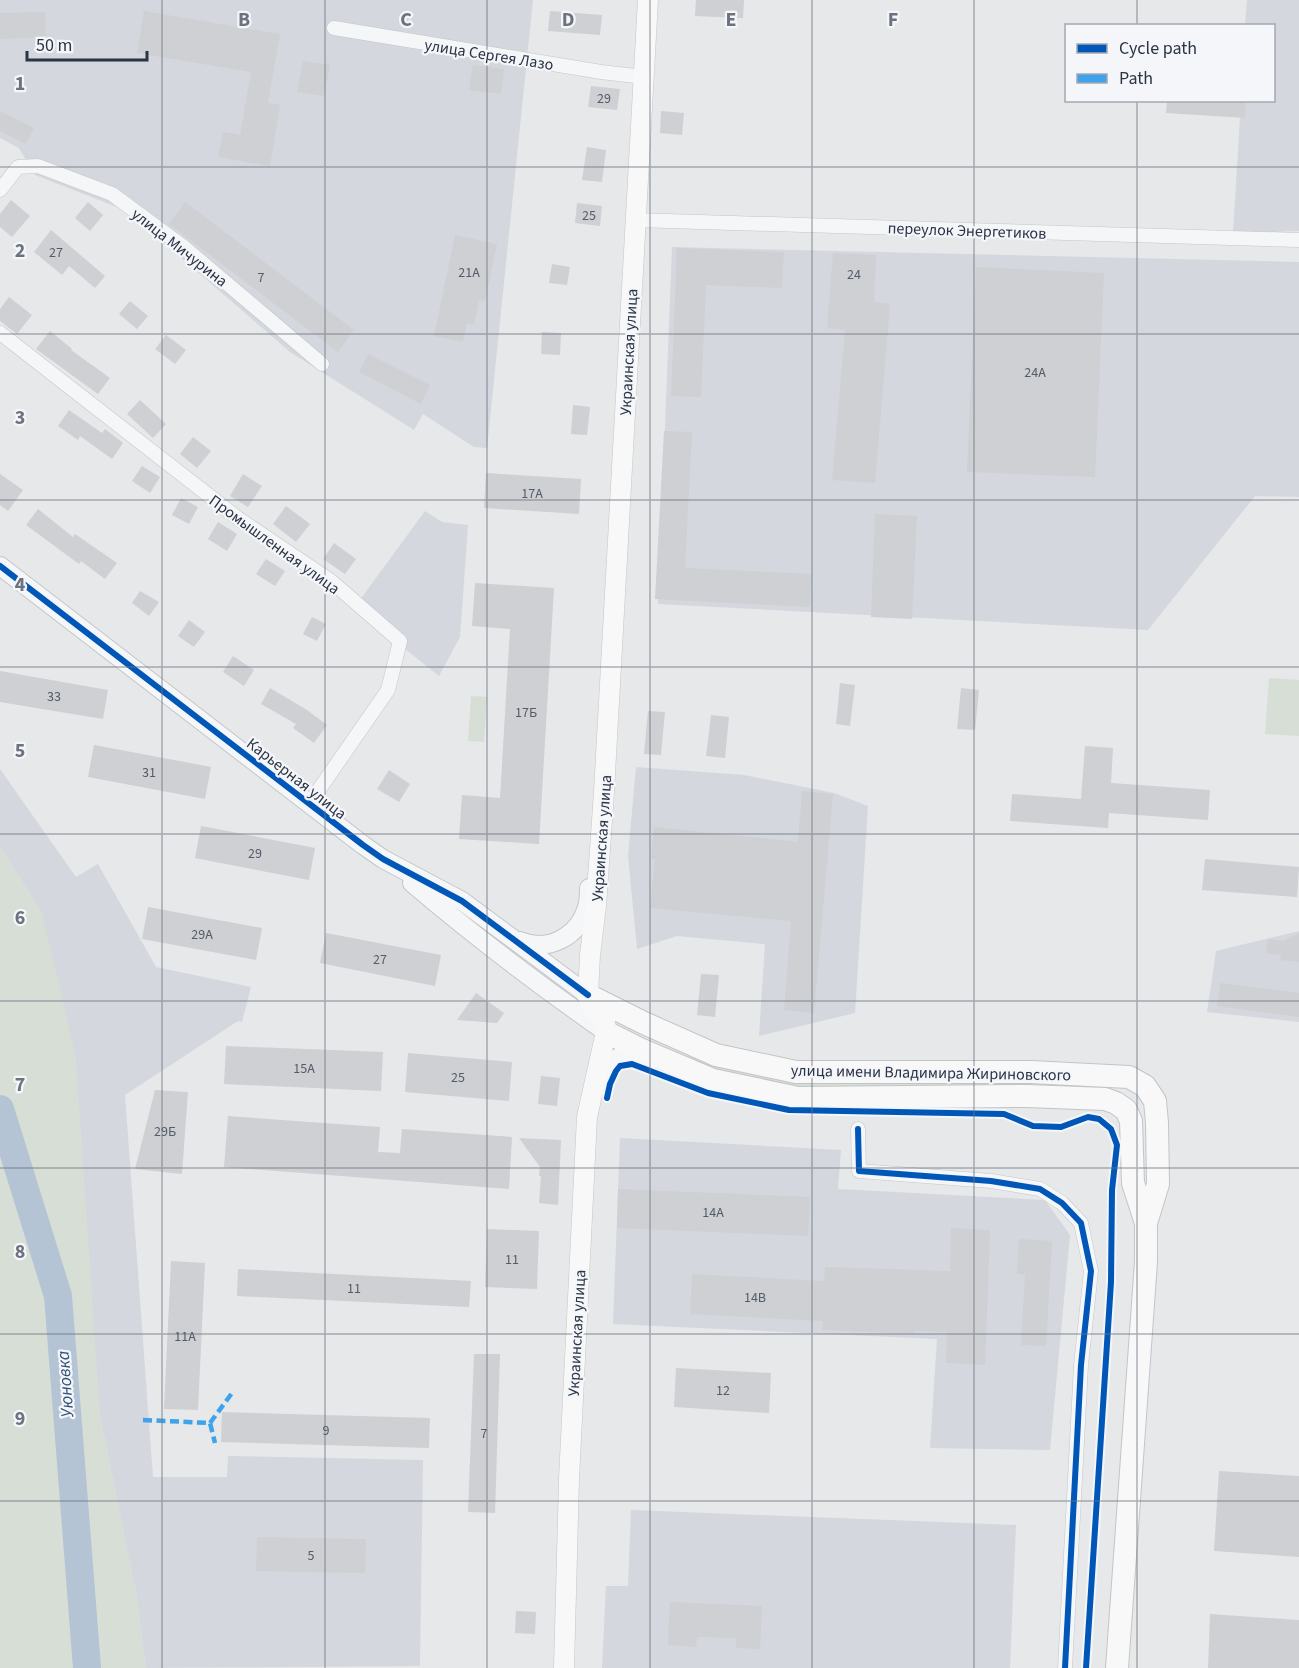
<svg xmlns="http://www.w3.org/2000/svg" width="1299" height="1668" font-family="'Source Sans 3',sans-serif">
	<rect width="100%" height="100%" fill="#e6e8ea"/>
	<g fill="#d4d7dd">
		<path d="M0,0H533L487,448L474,447L423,414L414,430L290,352L127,211L35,175L19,148L0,138Z"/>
		<path d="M1247,0H1299V231L1233,233L1241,101L1274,100V26L1245,25Z"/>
		<path d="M672,247L1299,262V497L1255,496L1148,630L658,604Z"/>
		<path d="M425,511L442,522L468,525L460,637L439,676L354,608Z"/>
		<path d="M636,767L744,775L834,793L868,806L855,1013L759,1036L765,944L677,936L637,949L628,856Z"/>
		<path d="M0,769L76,877L98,864L156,967L251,987L242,1022L238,1021L125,1095L153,1477H227L228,1456L423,1460L420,1666L146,1668L137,1598L100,1416L42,913L0,847Z"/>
		<path d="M1299,931V1022L1207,1012L1216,951Z"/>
		<path d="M620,1138L841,1150L838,1189L1045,1200L1070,1235L1050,1450L930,1448L937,1339L613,1324Z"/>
		<path d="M631,1510L1016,1525L1010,1668H602L606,1586H628Z"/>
	</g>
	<g fill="#d6ded6">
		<path d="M1269,678L1299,680V736L1265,734Z"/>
		<path d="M471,696L487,697L484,742L468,741Z"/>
		<path d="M0,847L42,913L76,1057L100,1416L137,1598L146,1668H0Z"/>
		<path d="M689,1053L1066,1082V1089H809L724,1073L687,1059Z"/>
	</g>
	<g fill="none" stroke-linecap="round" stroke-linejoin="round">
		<path stroke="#b4c4d5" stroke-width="28" d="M0,1109L58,1296L87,1668"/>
	</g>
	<g fill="#ced0d3">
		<path d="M696,0H744L743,18L695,16Z"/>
		<path d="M144,11L280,34L268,103L280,105L270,166L218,157L223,132L240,135L251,72L137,53Z"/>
		<path d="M550,11L602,15L600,35L548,31Z"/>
		<path d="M45,12L46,37L0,39V13Z"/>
		<path d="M303,61L330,65L324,96L297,92Z"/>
		<path d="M473,65L504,69L501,94L469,90Z"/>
		<path d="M591,86L620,89L617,110L588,107Z"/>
		<path d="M1167,100H1246L1245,118L1166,113Z"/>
		<path d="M0,111L34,128L26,144L0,131Z"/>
		<path d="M661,111L684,113L682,135L660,133Z"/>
		<path d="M587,147L606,150L602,182L582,180Z"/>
		<path d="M11,200L30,216L12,237L0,227V214Z"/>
		<path d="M88,202L103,215L90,231L75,218Z"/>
		<path d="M185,202L354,330L338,352L169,224Z"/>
		<path d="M577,203L602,206L600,226L575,223Z"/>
		<path d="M51,230L105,276L95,288L69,266L62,275L34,252Z"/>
		<path d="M455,235L497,244L485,301L479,300L474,325L467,323L463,342L434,336Z"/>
		<path d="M677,248L784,252L782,288L706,285L701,397L671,396Z"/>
		<path d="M833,253L876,255L874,302L890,304L875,483L832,480L845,330L827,328Z"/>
		<path d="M552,264L570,267L567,285L549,283Z"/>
		<path d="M976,267L1104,273L1095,477L967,472Z"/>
		<path d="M9,297L32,315L17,334L0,321V309Z"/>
		<path d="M130,301L148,316L137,329L119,314Z"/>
		<path d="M50,331L72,349L71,350L110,378L98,394L36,349Z"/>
		<path d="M542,332L561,333L560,355L541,354Z"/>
		<path d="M166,335L186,350L175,364L155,349Z"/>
		<path d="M368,354L430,385L421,404L359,372Z"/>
		<path d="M140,400L166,424L153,438L127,414Z"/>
		<path d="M573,405L590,407L587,435L571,434Z"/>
		<path d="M69,410L102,433L105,429L123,443L112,459L80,436L78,440L58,426Z"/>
		<path d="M664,431L692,432L685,568L812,574L810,607L655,599Z"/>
		<path d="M193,437L211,451L197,468L180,454Z"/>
		<path d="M142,466L160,477L150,493L132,481Z"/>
		<path d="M486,473L581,479L579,514L484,508Z"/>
		<path d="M0,474L23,490L8,511L0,505Z"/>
		<path d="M243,474L262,486L248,507L230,496Z"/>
		<path d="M181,498L198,507L189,524L172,515Z"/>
		<path d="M286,506L310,524L296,542L273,524Z"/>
		<path d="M38,509L73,537L75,534L117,563L105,579L81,561L79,564L26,525Z"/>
		<path d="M875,514L917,516L912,619L871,617Z"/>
		<path d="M218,522L237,534L227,551L208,539Z"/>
		<path d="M334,543L356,559L345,574L323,559Z"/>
		<path d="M266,559L285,571L275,586L256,574Z"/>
		<path d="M475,583L554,588L539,844L459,839L462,795L500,798L510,629L472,626Z"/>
		<path d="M140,591L159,602L149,616L132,603Z"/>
		<path d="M312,617L326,624L317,641L303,634Z"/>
		<path d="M189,620L205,632L194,647L178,636Z"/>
		<path d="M233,656L254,670L244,686L223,672Z"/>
		<path d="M0,671L108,690L103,719L0,702Z"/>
		<path d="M840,683L855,685L850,726L836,724Z"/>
		<path d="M270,688L307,710L327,725L314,743L293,728L296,724L261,704Z"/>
		<path d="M961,688L979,690L975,730L957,729Z"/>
		<path d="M648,711L665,712L661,755L644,754Z"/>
		<path d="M711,715L729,717L725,758L706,756Z"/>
		<path d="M94,745L211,767L205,799L88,777Z"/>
		<path d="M1085,746L1113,748L1111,783L1210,790L1208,820L1109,813L1108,828L1010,821L1012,794L1081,799Z"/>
		<path d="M389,770L410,784L399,802L377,789Z"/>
		<path d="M802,791L833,794L814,1013L784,1010L791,921L650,908L655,859H651L654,827L798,842Z"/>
		<path d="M201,826L315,848L309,880L195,858Z"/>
		<path d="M1205,859L1299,867L1297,897L1202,890Z"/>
		<path d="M148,907L262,928L256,960L142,939Z"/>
		<path d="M326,933L441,955L435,986L320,963Z"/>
		<path d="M1299,933V962L1280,960L1281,955L1266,953L1268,939L1284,941Z"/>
		<path d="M701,974L719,975L715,1017L697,1015Z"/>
		<path d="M1220,983L1299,993V1017L1217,1006Z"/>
		<path d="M476,993L504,1013L497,1023L457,1020Z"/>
		<path d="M226,1046L383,1052L381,1091L224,1084Z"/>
		<path d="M408,1053L512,1062L509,1101L405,1092Z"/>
		<path d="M541,1076L560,1078L557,1106L538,1104Z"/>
		<path d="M155,1090L188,1092L182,1174L135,1169Z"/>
		<path d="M228,1116L380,1127L378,1152L400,1153L402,1129L512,1137L509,1189L224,1167Z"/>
		<path d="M519,1138L561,1140L558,1205L539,1203L541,1176H539L540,1167Z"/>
		<path d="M618,1189L810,1197L808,1236L617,1228Z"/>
		<path d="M951,1228L990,1230L985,1365L946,1363L947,1332L915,1331V1334L822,1330L823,1321L690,1314L692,1274L824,1281L825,1267L950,1271Z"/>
		<path d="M487,1229L539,1231L537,1289L485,1287Z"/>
		<path d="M1019,1239L1052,1241L1046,1346L1021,1345L1025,1274H1017Z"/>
		<path d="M171,1261L205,1263L198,1410L164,1409Z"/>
		<path d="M238,1269L471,1281L469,1307L237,1296Z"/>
		<path d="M474,1354H500L495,1513L468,1512Z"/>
		<path d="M676,1368L771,1373L769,1413L674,1407Z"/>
		<path d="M222,1412L430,1418L429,1448L221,1442Z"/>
		<path d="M1219,1471L1299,1476V1557L1214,1551Z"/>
		<path d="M257,1537L366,1539L365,1573L256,1571Z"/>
		<path d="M670,1602L762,1606L760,1649L736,1648V1638L697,1637L696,1647L668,1645Z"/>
		<path d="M516,1611L536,1612L535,1634L515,1633Z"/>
		<path d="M1210,1614L1299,1620V1668H1208Z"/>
	</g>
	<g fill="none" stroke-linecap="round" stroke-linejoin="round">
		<defs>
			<g id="minor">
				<path d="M334,28L601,72L644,77"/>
				<path d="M0,190L18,167L38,166L112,194L185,248L322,364"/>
				<path d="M635,220L1299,240"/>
				<path d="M0,333L239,519L331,581L400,641L388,690L309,804"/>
				<path d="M858,1129L859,1171L991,1181L1040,1189L1062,1203L1081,1223L1091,1271L1081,1365L1065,1668"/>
			</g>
			<g id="tertiary">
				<path d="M0,566L363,845L383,859L462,901L588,995"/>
				<path d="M412,883C474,936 539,985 606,1032"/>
				<path d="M520,941C548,953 579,936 587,907C589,901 589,894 589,888"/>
				<path d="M602,1086C610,1056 619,1049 650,1061"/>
			</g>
			<path id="secondary" d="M564,1668L569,1479L587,1117L606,1032L605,1021L592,1007L588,995L590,955L596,906L604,792L648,0"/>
			<g id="primary">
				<path d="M588,995L644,1023L716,1055L796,1072H1031L1129,1077L1145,1086L1155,1101L1157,1123L1158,1184L1146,1223V1262L1117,1668"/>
				<path d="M606,1032L640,1049L713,1080L798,1098L1027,1096L1105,1099L1116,1103L1126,1110L1131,1121L1133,1183L1146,1223"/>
			</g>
		</defs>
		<use href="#minor" stroke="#c4c6c8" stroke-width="15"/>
		<use href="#tertiary" stroke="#c4c6c8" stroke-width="20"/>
		<use href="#secondary" stroke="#c4c6c8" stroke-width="21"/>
		<use href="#primary" stroke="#c2c5c8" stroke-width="24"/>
		<use href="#minor" stroke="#f5f6f7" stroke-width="14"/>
		<use href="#tertiary" stroke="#f5f6f7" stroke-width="18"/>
		<use href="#secondary" stroke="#f8f8f8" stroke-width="20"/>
		<use href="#primary" stroke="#f8f8f8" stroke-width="22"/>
		<g stroke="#3ea3ec" stroke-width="4.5" stroke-dasharray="9 4.5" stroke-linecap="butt">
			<path d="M143,1420L210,1423L215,1443"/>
			<path d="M210,1423L232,1393"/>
		</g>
		<defs>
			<g id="cycleway">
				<path d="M0,566L363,845L383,859L462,901L588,995"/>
				<path d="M607,1098L610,1084L616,1071L620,1066L632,1064L708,1093L789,1110L1004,1114L1033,1126L1061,1127L1088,1117L1099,1119L1111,1129L1117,1145L1112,1190L1111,1282L1086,1668"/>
				<path d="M858,1129L859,1171L991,1181L1040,1189L1062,1203L1081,1223L1091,1271L1081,1365L1065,1668"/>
			</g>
		</defs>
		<use href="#cycleway" stroke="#f4f6f9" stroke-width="10"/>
		<use href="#cycleway" stroke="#0057b8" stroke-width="6"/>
	</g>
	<path fill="none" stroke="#6c737f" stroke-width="1.5" stroke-opacity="0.55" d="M162,0V1668M325,0V1668M487,0V1668M650,0V1668M812,0V1668M974,0V1668M1137,0V26M1137,100V1668M0,167H1299M0,334H1299M0,500H1299M0,667H1299M0,834H1299M0,1001H1299M0,1168H1299M0,1334H1299M0,1501H1299"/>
	<g text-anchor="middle" stroke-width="4.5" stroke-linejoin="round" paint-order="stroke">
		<g font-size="14" fill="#545c69">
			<text x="604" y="103">29</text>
			<text x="589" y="220">25</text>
			<text x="56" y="257">27</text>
			<text x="469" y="277">21А</text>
			<text x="854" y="279">24</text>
			<text x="261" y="282">7</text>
			<text x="1035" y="377">24А</text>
			<text x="532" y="498">17А</text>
			<text x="54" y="701">33</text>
			<text x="526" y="717">17Б</text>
			<text x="149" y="777">31</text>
			<text x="255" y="858">29</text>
			<text x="202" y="939">29А</text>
			<text x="380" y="964">27</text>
			<text x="304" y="1073">15А</text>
			<text x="458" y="1082">25</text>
			<text x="165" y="1136">29Б</text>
			<text x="713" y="1217">14А</text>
			<text x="512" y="1264">11</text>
			<text x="354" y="1293">11</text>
			<text x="755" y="1302">14В</text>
			<text x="185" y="1341">11А</text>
			<text x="723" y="1395">12</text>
			<text x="326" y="1435">9</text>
			<text x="484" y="1438">7</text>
			<text x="311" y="1560">5</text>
		</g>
		<g font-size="16" fill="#2b3445" stroke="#f4f6f9">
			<text transform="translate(489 54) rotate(9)" y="6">улица Сергея Лазо</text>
			<text transform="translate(967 230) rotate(2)" y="6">переулок Энергетиков</text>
			<text transform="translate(180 247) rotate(38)" y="6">улица Мичурина</text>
			<text transform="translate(628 352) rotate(-87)" y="6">Украинская улица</text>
			<text transform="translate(275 544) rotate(36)" y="6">Промышленная улица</text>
			<text transform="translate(297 778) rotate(38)" y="6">Карьерная улица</text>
			<text transform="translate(601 838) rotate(-86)" y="6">Украинская улица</text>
			<text transform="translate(931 1072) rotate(1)" y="6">улица имени Владимира Жириновского</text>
			<text transform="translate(576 1333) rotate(-87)" y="6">Украинская улица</text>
		</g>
		<g font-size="18" font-style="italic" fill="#34527a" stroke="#f4f6f9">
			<text transform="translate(65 1384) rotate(-94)" y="6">Уюновка</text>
		</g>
	</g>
	<g font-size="20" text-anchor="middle" font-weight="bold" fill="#6c737f" stroke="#f4f6f9" stroke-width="4.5" stroke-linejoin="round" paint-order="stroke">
		<text x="244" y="26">B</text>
		<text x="406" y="26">C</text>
		<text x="568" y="26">D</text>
		<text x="731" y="26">E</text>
		<text x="893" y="26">F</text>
		<text x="20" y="90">1</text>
		<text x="20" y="257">2</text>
		<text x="20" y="424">3</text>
		<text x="20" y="591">4</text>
		<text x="20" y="757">5</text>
		<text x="20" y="924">6</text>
		<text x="20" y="1091">7</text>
		<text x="20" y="1258">8</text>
		<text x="20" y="1425">9</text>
	</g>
	<rect x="1065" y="24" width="210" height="78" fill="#f4f6f9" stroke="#a4a8b1" stroke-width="1.5"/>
	<rect x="1077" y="44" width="30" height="9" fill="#0057b8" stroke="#a4a8b1" stroke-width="1.5"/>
	<text x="1119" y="54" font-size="18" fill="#2b3445">Cycle path</text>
	<rect x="1077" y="74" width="30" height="9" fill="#3ea3ec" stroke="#a4a8b1" stroke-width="1.5"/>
	<text x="1119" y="84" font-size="18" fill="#2b3445">Path</text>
	<path d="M27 51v9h120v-9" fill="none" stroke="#2b3445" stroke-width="3"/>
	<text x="36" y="51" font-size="18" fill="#2b3445" stroke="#f4f6f9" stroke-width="4.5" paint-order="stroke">50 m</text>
</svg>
